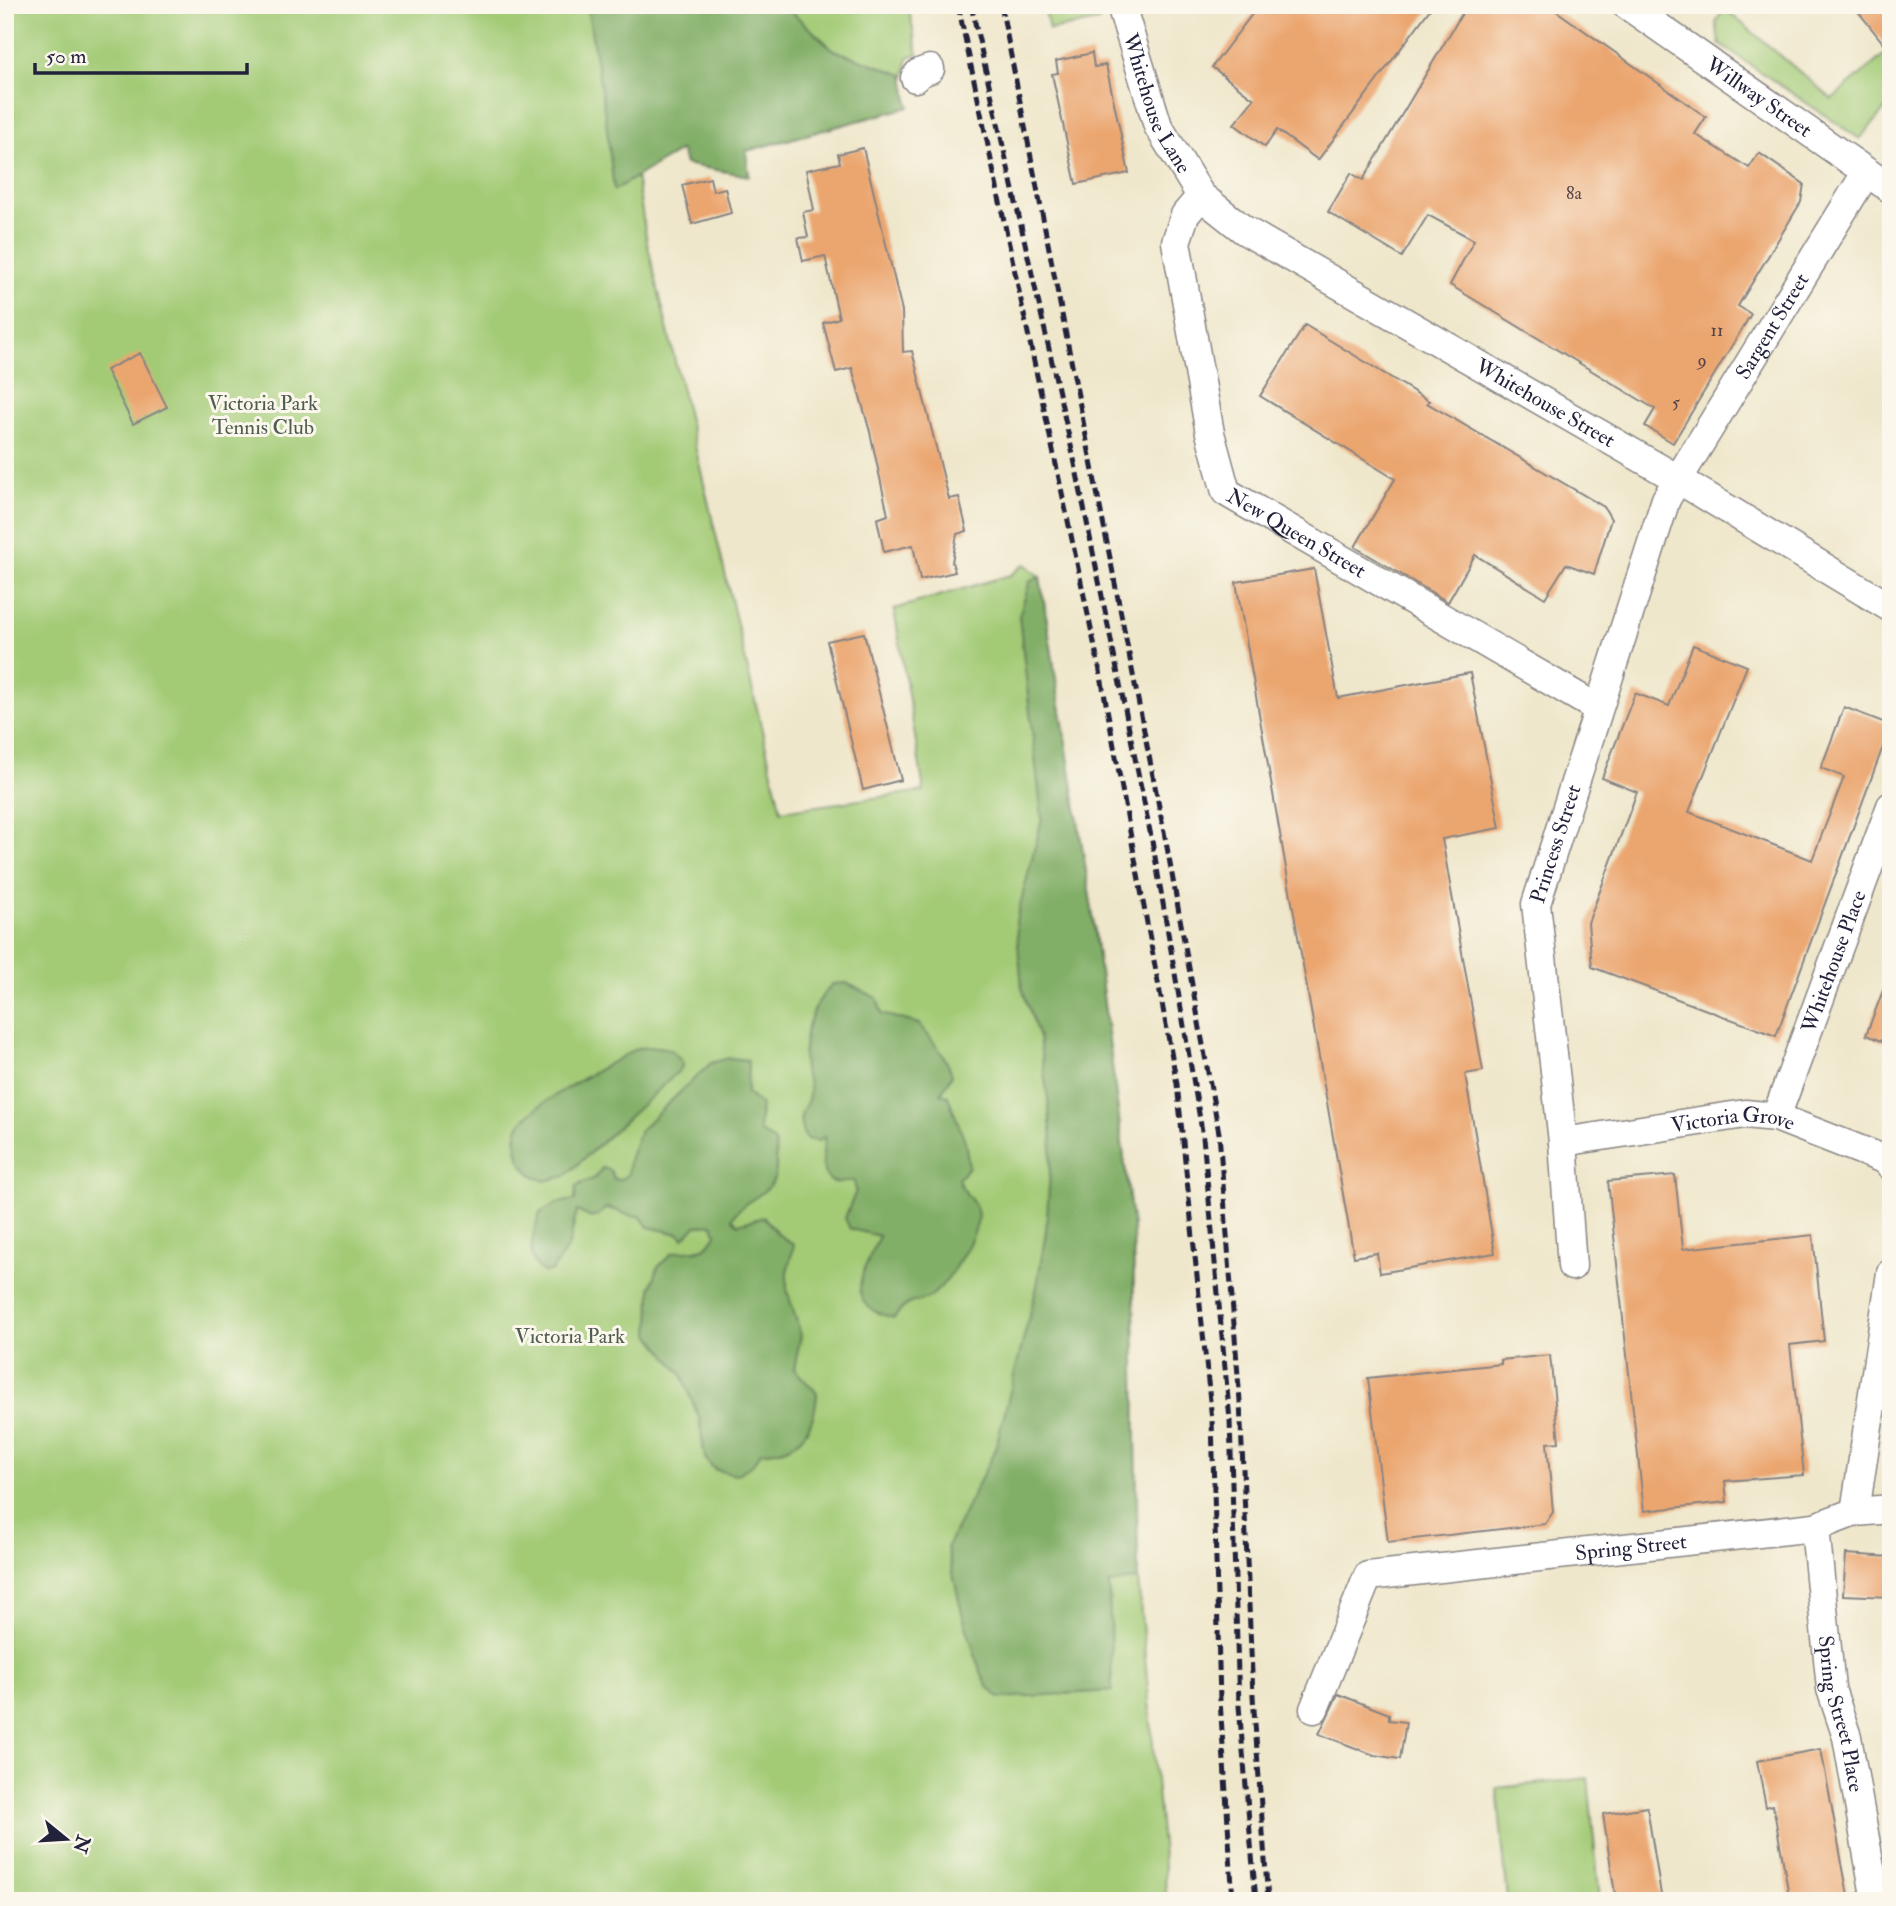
<svg xmlns="http://www.w3.org/2000/svg" width="1896" height="1906" font-family="'IM FELL Double Pica',serif">
	<rect width="100%" height="100%" fill="#fbf7ec"/>
	<filter id="ink" filterUnits="userSpaceOnUse"><feTurbulence type="fractalNoise" baseFrequency=".0143" numOctaves="2"/><feDisplacementMap in="SourceGraphic" scale="14" xChannelSelector="R" yChannelSelector="G"/><feConvolveMatrix kernelMatrix="1 2 1 2 8 2 1 2 1" color-interpolation-filters="sRGB"/></filter>
	<filter id="wash" filterUnits="userSpaceOnUse"><feTurbulence type="fractalNoise" baseFrequency=".00686" numOctaves="4" result="noise"/><feDisplacementMap in="SourceGraphic" scale="28" xChannelSelector="R" yChannelSelector="G"/><feGaussianBlur stdDeviation="1.57" result="paint"/><feColorMatrix in="noise" values="0 0 0 0 0 0 0 0 0 0 0 0 0 0 0 0 0 1.4 0 .05"/><feComposite in="paint" operator="in"/></filter>
	<g filter="url(#wash)">
		<rect width="100%" height="100%" fill="#efe7cb"/>
		<g fill="#a3cb76" stroke="#627658" stroke-width="2">
			<path d="M5,5H908L918,54L908,57L904,84L909,107L746,151L749,176L685,164L682,150L636,176L647,242L781,811L924,791L894,609L1010,575L1025,564L1040,577L1092,910L1133,1228L1138,1579L1167,1901H5Z"/>
			<path d="M1044,5H1096L1099,21L1049,30Z"/>
			<path d="M1725,9L1832,99L1891,49V102L1860,139L1719,44L1716,21Z"/>
			<path d="M1588,1778L1600,1901H1508L1497,1788Z"/>
		</g>
		<g fill="#82af67" stroke="#526851" stroke-width="2">
			<path d="M587,5H784L834,50L904,75L909,107L746,151L749,176L685,164L681,150L614,190L606,120Z"/>
			<path d="M1040,577L1092,910L1133,1228L1138,1579L1109,1584L1112,1691L999,1698L988,1687L981,1673L962,1613L947,1547L995,1450L1037,1286L1046,1231L1052,1141L1048,1099L1039,1038L1022,988L1016,921L1042,819L1019,616L1030,581Z"/>
			<path d="M846,983L877,998L882,1014L919,1024C932,1041 946,1055 952,1075L941,1093L948,1096L965,1141L969,1167L958,1179C962,1192 979,1204 978,1217C977,1237 947,1284 931,1296C925,1301 916,1300 910,1303C904,1306 898,1313 894,1318C839,1306 864,1271 879,1236L850,1229L845,1218L856,1191L854,1181C848,1180 842,1184 837,1183C816,1179 824,1149 825,1136L818,1141L806,1139C791,1108 812,1110 809,1087C809,1081 805,1076 804,1071C801,1039 810,1007 832,984Z"/>
			<path d="M656,1047C670,1047 675,1052 683,1064L680,1070L565,1176L545,1181C533,1177 522,1168 519,1156C516,1146 515,1134 520,1125C530,1104 613,1063 637,1048Z"/>
			<path d="M729,1058L748,1060L747,1093L761,1105L759,1131L774,1141C777,1150 775,1155 776,1164C778,1196 747,1194 732,1218L738,1224L764,1217L778,1234L794,1245L787,1272V1290L801,1335L794,1369L817,1393C815,1428 799,1453 761,1452L751,1466L735,1475L714,1469L705,1458L699,1418L682,1375L650,1334L651,1288L658,1267L672,1253C692,1248 704,1256 716,1234L713,1224L696,1226L683,1238L679,1234L648,1227L640,1216C621,1216 622,1210 606,1208L599,1215L591,1218L577,1211L569,1245L552,1271L545,1273C522,1260 534,1233 540,1213L557,1203L575,1200L576,1186L595,1178L602,1168L610,1170L614,1179L620,1180L628,1174L629,1160L640,1130L711,1063Z"/>
		</g>
		<g id="blocks">
			<g fill="#eba66f">
				<path d="M1259,5H1433L1318,160L1277,130L1265,147L1234,124L1254,99L1212,67Z"/>
				<path d="M1467,5H1548L1706,117L1695,134L1749,168L1759,153L1804,184L1801,202L1738,306L1751,314L1673,443L1645,426L1655,409L1450,285L1474,240L1428,215L1402,257L1328,212L1351,173L1363,180Z"/>
				<path d="M1853,5H1891V53Z"/>
				<path d="M1092,53L1094,67L1106,65L1129,173L1076,184L1052,74L1058,73L1056,61Z"/>
				<path d="M863,148L902,311L903,352L912,351L949,499L959,497L967,531L957,534L952,562L955,572L920,580L913,545L884,552L877,519L888,515L870,432L852,368L836,372L823,323L839,318L825,256L803,261L798,238L808,237L803,212L814,210L806,170L840,163L838,154Z"/>
				<path d="M710,178L713,191L725,188L731,213L692,224L682,185Z"/>
				<path d="M1305,325L1429,401L1427,403L1604,507L1611,519L1594,574L1566,564L1545,598L1475,555L1448,602L1355,547L1395,479L1260,396Z"/>
				<path d="M140,353L167,407L133,424L106,370Z"/>
				<path d="M1314,569L1338,698L1470,673L1500,828L1442,839L1483,1071L1465,1074L1495,1253L1380,1273L1377,1253L1354,1257L1236,582Z"/>
				<path d="M864,633L901,780L863,790L827,641Z"/>
				<path d="M1693,645L1747,666L1689,812L1812,860L1844,777L1821,768L1844,707L1891,725L1776,1036L1592,967L1588,923L1637,792L1602,778L1635,693L1669,706Z"/>
				<path d="M1889,975H1891V1045L1866,1035Z"/>
				<path d="M1675,1175L1683,1249L1813,1235L1824,1341L1790,1345L1804,1475L1725,1481L1727,1502L1644,1511L1608,1181Z"/>
				<path d="M1550,1355L1559,1442L1547,1443L1553,1512L1545,1524L1388,1542L1368,1378L1501,1364V1360Z"/>
				<path d="M1846,1554L1891,1557V1597L1843,1595Z"/>
				<path d="M1338,1694L1389,1714V1720L1406,1722L1400,1759L1374,1755L1319,1734Z"/>
				<path d="M1821,1749L1849,1901H1790L1773,1805L1766,1807L1757,1761Z"/>
				<path d="M1647,1807L1662,1901H1616L1603,1814Z"/>
			</g>
		</g>
	</g>
	<g filter="url(#ink)">
		<use href="#blocks" fill-opacity="0" stroke="#888483" stroke-width="2"/>
		<g fill="none" stroke-linecap="round" stroke-linejoin="round">
			<defs>
				<g id="minor">
					<path id="s1" d="M1121,5L1158,126L1201,196L1244,230L1678,479L1891,608"/>
					<path id="s2" d="M1627,5L1891,189"/>
					<path d="M915,78L919,73L930,69"/>
					<path id="s3" d="M1201,196L1185,215L1176,242L1210,433L1226,492L1597,708"/>
					<path id="s4" d="M1776,1117L1891,806"/>
					<path id="s5" d="M1563,1142L1745,1114L1776,1117L1886,1160L1891,1166"/>
					<path id="s6" d="M1572,1266L1563,1142L1536,904L1666,499L1866,173"/>
					<path d="M1855,1512L1891,1273"/>
					<path id="s7" d="M1815,1527L1831,1689L1847,1737L1876,1901"/>
					<path id="s8" d="M1314,1709L1368,1576L1815,1527L1855,1512L1891,1509"/>
				</g>
			</defs>
			<use href="#minor" stroke="#888483" stroke-width="31"/>
			<use href="#minor" stroke="#fff" stroke-width="28"/>
			<g stroke="#22223b" stroke-width="5" stroke-dasharray="10 5" stroke-linecap="butt">
				<path d="M958,5L1100,671L1177,1084L1212,1420L1220,1700L1233,1901"/>
				<path d="M971,5L1074,459L1154,851L1203,1137L1230,1420L1239,1706L1256,1901"/>
				<path d="M1001,5L1167,847L1219,1133L1240,1401L1253,1696L1268,1901"/>
			</g>
		</g>
	</g>
	<g text-anchor="middle" stroke-width="6" stroke-linejoin="round" paint-order="stroke">
		<g font-size="18" fill="#544348">
			<text x="1574" y="199">8a</text>
			<text x="1717" y="336">11</text>
			<text x="1702" y="366">9</text>
			<text x="1676" y="408">5</text>
		</g>
		<g font-size="21" fill="#22223b" stroke="#fbf7ec">
			<text dy="7" stroke="none"><textPath href="#s2" startOffset="161">Willway Street</textPath></text>
			<text dy="7" stroke="none"><textPath href="#s1" startOffset="105">Whitehouse Lane</textPath></text>
			<text dy="7" stroke="none"><textPath href="#s6" startOffset="992">Sargent Street</textPath></text>
			<text dy="7" stroke="none"><textPath href="#s1" startOffset="611">Whitehouse Street</textPath></text>
			<text dy="7" stroke="none"><textPath href="#s3" startOffset="390">New Queen Street</textPath></text>
			<text dy="7" stroke="none"><textPath href="#s6" startOffset="427">Princess Street</textPath></text>
			<text dy="7" stroke="none"><textPath href="#s4" startOffset="166">Whitehouse Place</textPath></text>
			<text dy="7" stroke="none"><textPath href="#s5" startOffset="172">Victoria Grove</textPath></text>
			<text dy="7" stroke="none"><textPath href="#s8" startOffset="408">Spring Street</textPath></text>
			<text dy="7" stroke="none"><textPath href="#s7" startOffset="189">Spring Street Place</textPath></text>
		</g>
		<g font-size="21" fill="#4f5d50" stroke="#fbf7ec">
			<text x="263" y="410">Victoria Park<tspan x="263" dy="24">Tennis Club</tspan></text>
			<text x="570" y="1343">Victoria Park</text>
		</g>
	</g>
	<rect width="1896" height="1906" fill="none" stroke="#fbf7ec" stroke-width="28"/>
	<g transform="translate(66 1839) rotate(108)" stroke="#fbf7ec" stroke-width="5" paint-order="stroke">
	<path d="M0-5L12 26L0 18L-12 26Z" fill="#22223b"/>
	<text y="-10" font-size="19" font-weight="bold" text-anchor="middle" fill="#22223b">N</text>
	</g>
	<path d="M35 63v10h212v-10" fill="none" stroke="#22223b" stroke-width="3.5"/>
	<text x="46" y="63" font-size="21" fill="#22223b" stroke="#fbf7ec" stroke-width="5" paint-order="stroke">50 m</text>
</svg>
